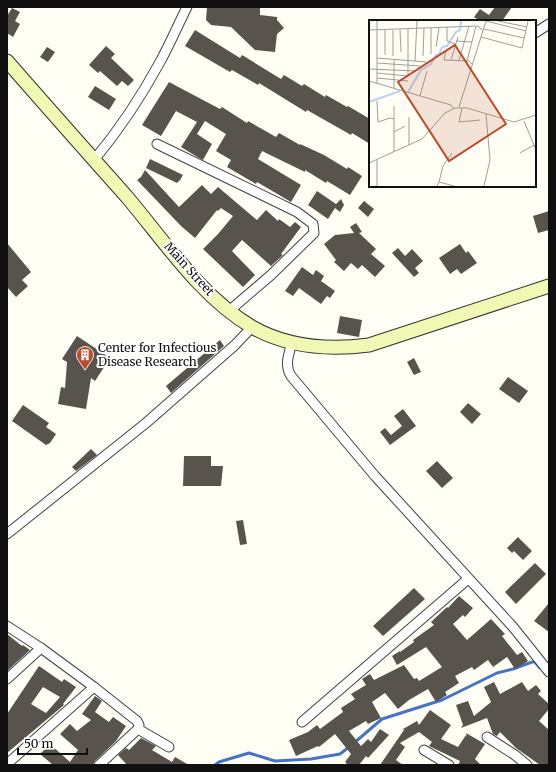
<svg xmlns="http://www.w3.org/2000/svg" width="556" height="772" font-family="Merriweather,serif">
	<rect width="100%" height="100%" fill="#fefef4"/>
	<g fill="none" stroke-linecap="round" stroke-linejoin="round">
		<g stroke="#4873c4" stroke-width="3">
			<path d="M354,743L382,719L442,700L497,673L513,669L532,662H535L540,668"/>
			<path d="M215,765L219,762L249,753L275,761L311,759L340,754L349,747"/>
		</g>
	</g>
	<g fill="#58544d" fill-rule="evenodd">
		<path d="M207,7H260V15L277,17V20L284,28L277,34L275,52L255,50L231,27L211,25L206,20Z"/>
		<path d="M495,7H512L502,21H480L474,17L480,9L489,15Z"/>
		<path d="M12,8L20,12L15,21L20,24L13,37L7,33V16Z"/>
		<path d="M195,30L240,58L242,55L281,79L284,75L302,86L304,84L325,97L326,95L347,107L348,106L370,119V144L352,133L351,135L307,110L306,112L259,83L258,85L232,70L230,72L185,46Z"/>
		<path d="M106,46L115,54L111,58L134,80L128,86L122,81L117,86L100,71L98,73L89,65Z"/>
		<path d="M47,47L55,52L48,62L40,57Z"/>
		<path d="M169,82L220,109L222,107L247,123L248,121L276,137L279,133L300,145V144L324,155L347,169L348,167L362,176L350,195L327,181L326,183L305,170V172L262,151L258,159L301,185L291,202L257,182L256,184L227,167L231,160L216,151L226,134L205,121L197,134L212,144L203,160L199,158L181,147L197,122L176,111L161,136L142,125Z"/>
		<path d="M95,86L116,99L109,110L88,97Z"/>
		<path d="M150,159L183,175L180,180L177,183L146,168Z"/>
		<path d="M145,170L179,207L202,185L211,194L218,187L257,220L266,210L278,221L279,219L290,227L295,222L301,227L281,254L283,255L271,266L242,240L232,251L255,275L243,287L203,249L218,234L233,216L221,208L218,211L217,210L195,238L181,226L137,180L141,177Z"/>
		<path d="M317,191L336,204L341,199L344,205L340,212L335,208L328,219L308,205Z"/>
		<path d="M364,201L374,209L368,217L358,208Z"/>
		<path d="M549,211V230L538,233L533,216Z"/>
		<path d="M356,223L362,232L359,233L376,249L371,254L385,266L375,277L362,265L358,269L351,263L344,271L334,262L336,260L324,244L335,235L354,233L350,227Z"/>
		<path d="M7,243L31,272L22,280L28,286L16,297L7,287Z"/>
		<path d="M460,244L466,253L468,251L477,263L461,274L457,269L450,274L439,258Z"/>
		<path d="M398,248L405,256L412,249L423,261L415,268L419,273L414,277L392,253Z"/>
		<path d="M302,267L313,275L316,270L324,276L321,281L335,291L330,298L327,296L321,304L299,288L293,296L285,291Z"/>
		<path d="M340,316L362,320L359,337L337,333Z"/>
		<path d="M77,336L110,358L95,381L91,378L86,409L58,404L61,387L65,388L67,362L62,359Z"/>
		<path d="M220,340L224,346L171,393L166,386Z"/>
		<path d="M414,358L421,372L414,375L407,362Z"/>
		<path d="M508,377L528,391L519,403L499,389Z"/>
		<path d="M468,403L481,414L472,424L460,412Z"/>
		<path d="M23,405L49,423L46,427L56,434L50,443L46,445L12,421Z"/>
		<path d="M403,409L416,426L390,445L380,432L385,428L391,435L402,426L394,416Z"/>
		<path d="M91,449L97,455L76,471L72,467Z"/>
		<path d="M184,456H211V466H223L221,486H183Z"/>
		<path d="M437,461L453,478L442,488L426,471Z"/>
		<path d="M243,520L247,544L240,545L236,521Z"/>
		<path d="M518,537L532,551L523,560L514,551L512,553L507,548Z"/>
		<path d="M535,563L546,574L516,604L505,592Z"/>
		<path d="M414,588L425,599L383,636L373,626Z"/>
		<path d="M459,596L473,608L465,617L463,615L453,624L467,640L491,619L505,634L502,636L517,655L522,652L528,661L515,669L507,657L493,667L488,660L474,670L472,667L455,676L459,683L445,692L447,695L436,702L428,689L409,700L398,709L385,693L372,702L381,718L368,724L366,721L349,731L361,746L368,739L371,742L380,729L389,735L368,758L366,756L359,765H348L345,762L351,754L335,734L319,747L318,746L296,756L289,740L308,732L317,725L320,729L343,712L341,708L355,699L351,694L366,685L362,679L370,674L374,680L404,665L414,679L417,678L419,681L442,667L426,647L397,665L392,656L400,651V652L414,642L413,640L434,625L431,622L447,607L448,608Z"/>
		<path d="M549,603V632L534,621Z"/>
		<path d="M7,634L22,646L23,645L30,650L7,671Z"/>
		<path d="M39,666L62,682L64,679L76,687L63,704L64,705L7,753V714ZM43,687L60,697L46,713L31,704Z"/>
		<path d="M494,682L500,694L522,682L528,691L536,685L541,691L538,694L549,704V709L539,721L549,730V765H540L516,748L500,732L497,736L493,734L487,718L461,728L463,725L456,705L468,701L474,716L491,702L484,687Z"/>
		<path d="M95,696L102,701L95,712L109,722L113,717L126,726L116,741L95,761L93,765H53L40,754L50,744L70,762L78,750L60,734L70,724L77,731L91,720L82,714Z"/>
		<path d="M430,710L451,725L441,739L458,747L466,735L467,737L466,733L485,744L475,759L481,765H458L460,761L429,746L432,742L419,732L400,743L405,747L396,760L403,765H380L404,730L403,729L417,721L419,725Z"/>
		<path d="M141,738L156,746L152,750L172,762L175,757L189,765H127L118,755L126,748L129,750Z"/>
	</g>
	<g fill="none" stroke-linecap="round" stroke-linejoin="round">
		<defs>
			<g id="street">
				<path d="M535,33L549,24"/>
				<path d="M157,144L297,212L313,224L314,233L271,275L229,311"/>
				<path d="M94,160C119,130 141,97 160,62C170,44 178,25 187,7"/>
				<path d="M292,342C289,354 284,365 291,376L375,476L513,627L549,672"/>
				<path d="M7,534L146,423L235,345L252,327"/>
				<path d="M7,626L41,648L94,687L137,721L139,725L138,729L99,765"/>
				<path d="M7,679L41,648"/>
				<path d="M302,722L468,579"/>
				<path d="M138,729L169,747"/>
				<path d="M487,737L515,755L527,765"/>
				<path d="M424,750L449,765"/>
				<path d="M7,764L94,687"/>
			</g>
			<path id="secondary" d="M7,61C47,107 87,152 127,197C165,242 201,297 252,327C287,347 330,350 369,345L549,286"/>
		</defs>
		<use href="#street" stroke="#434343" stroke-width="11"/>
		<use href="#secondary" stroke="#323232" stroke-width="15"/>
		<use href="#street" stroke="#fff" stroke-width="9"/>
		<use href="#secondary" stroke="#eff9b4" stroke-width="13"/>
	</g>
	<defs>
		<symbol id="building-pin" viewBox="-11 -11 22 30"><path d="M0 17L-7.5 6A9.5 9.5 0 1 1 7.5 6Z" fill="#b84c31" stroke="#fff"/><path d="M-4-6H4V6H1V3H-1V6H-4ZM-2.5-4.3h1.7v1.8h-1.7ZM.8-4.3h1.7v1.8H.8ZM-2.5-1h1.7V.8h-1.7ZM.8-1h1.7V.8H.8Z" fill="#fff"/></symbol>
	</defs>
	<g fill-rule="evenodd">
		<use href="#building-pin" x="75" y="345" width="20" height="27"/>
	</g>
	<g text-anchor="middle" stroke-width="4" stroke-linejoin="round" paint-order="stroke">
		<g font-size="12" fill="#101010" stroke="#fff">
			<text transform="translate(189 269) rotate(48)" y="4">Main Street</text>
		</g>
		<g font-size="12" fill="#101010" stroke="#fff" text-anchor="start">
			<text x="98" y="352">Center for Infectious<tspan x="98" dy="14">Disease Research</tspan></text>
		</g>
	</g>
	<g transform="translate(369 20)">
		<rect width="167" height="167" fill="#fefef4"/>
		<path fill="none" stroke="#bcd0f2" stroke-width="2" d="M39,72L52,50L62,44L67,35H70L73,27L78,26L87,12L91,10L92,1M0,82L31,71"/>
		<path fill="none" stroke="#9f9f99" stroke-width="1" d="M117,1L157,11M129,1L158,7M78,7V21L86,24M31,9L32,32M115,9L155,18M0,10L109,6L114,11M24,10V36M112,17L153,28L159,1M87,21L103,22M67,27L70,8M77,30L75,40L100,41L103,44M62,34V8M16,35V10M54,36L55,8M8,38L57,42M25,39V68M82,40L89,17M90,40L100,6M46,41L48,1M98,41L107,6M8,43L51,46M0,49L47,51M8,53L39,56V9M8,58L39,61M0,61L82,85L85,89M8,63V1M51,76L58,51M8,81L9,102L21,98L25,99M90,87L117,1M93,88L90,102L111,100M40,97V125M155,101L167,130M25,112L36,106M25,132V86M151,133L165,125M0,143L53,119L76,93L86,88H98L145,102L167,95M70,162L74,146L83,133M8,166V140M68,166L70,162L85,166M115,166L121,140L117,94"/>
		<path fill="#b84c31" fill-opacity="0.15" stroke="#b84c31" stroke-width="2" d="M86,25L137,104L80,141L29,62Z"/>
		<rect width="167" height="167" fill="none" stroke="#101010" stroke-width="2"/>
	</g>
	<rect width="556" height="772" fill="none" stroke="#101010" stroke-width="16"/>
	<path d="M18 748v6h69v-6" fill="none" stroke="#101010" stroke-width="2"/>
	<text x="24" y="748" font-size="12" fill="#101010" stroke="#ffffff" stroke-width="3" paint-order="stroke">50 m</text>
</svg>
